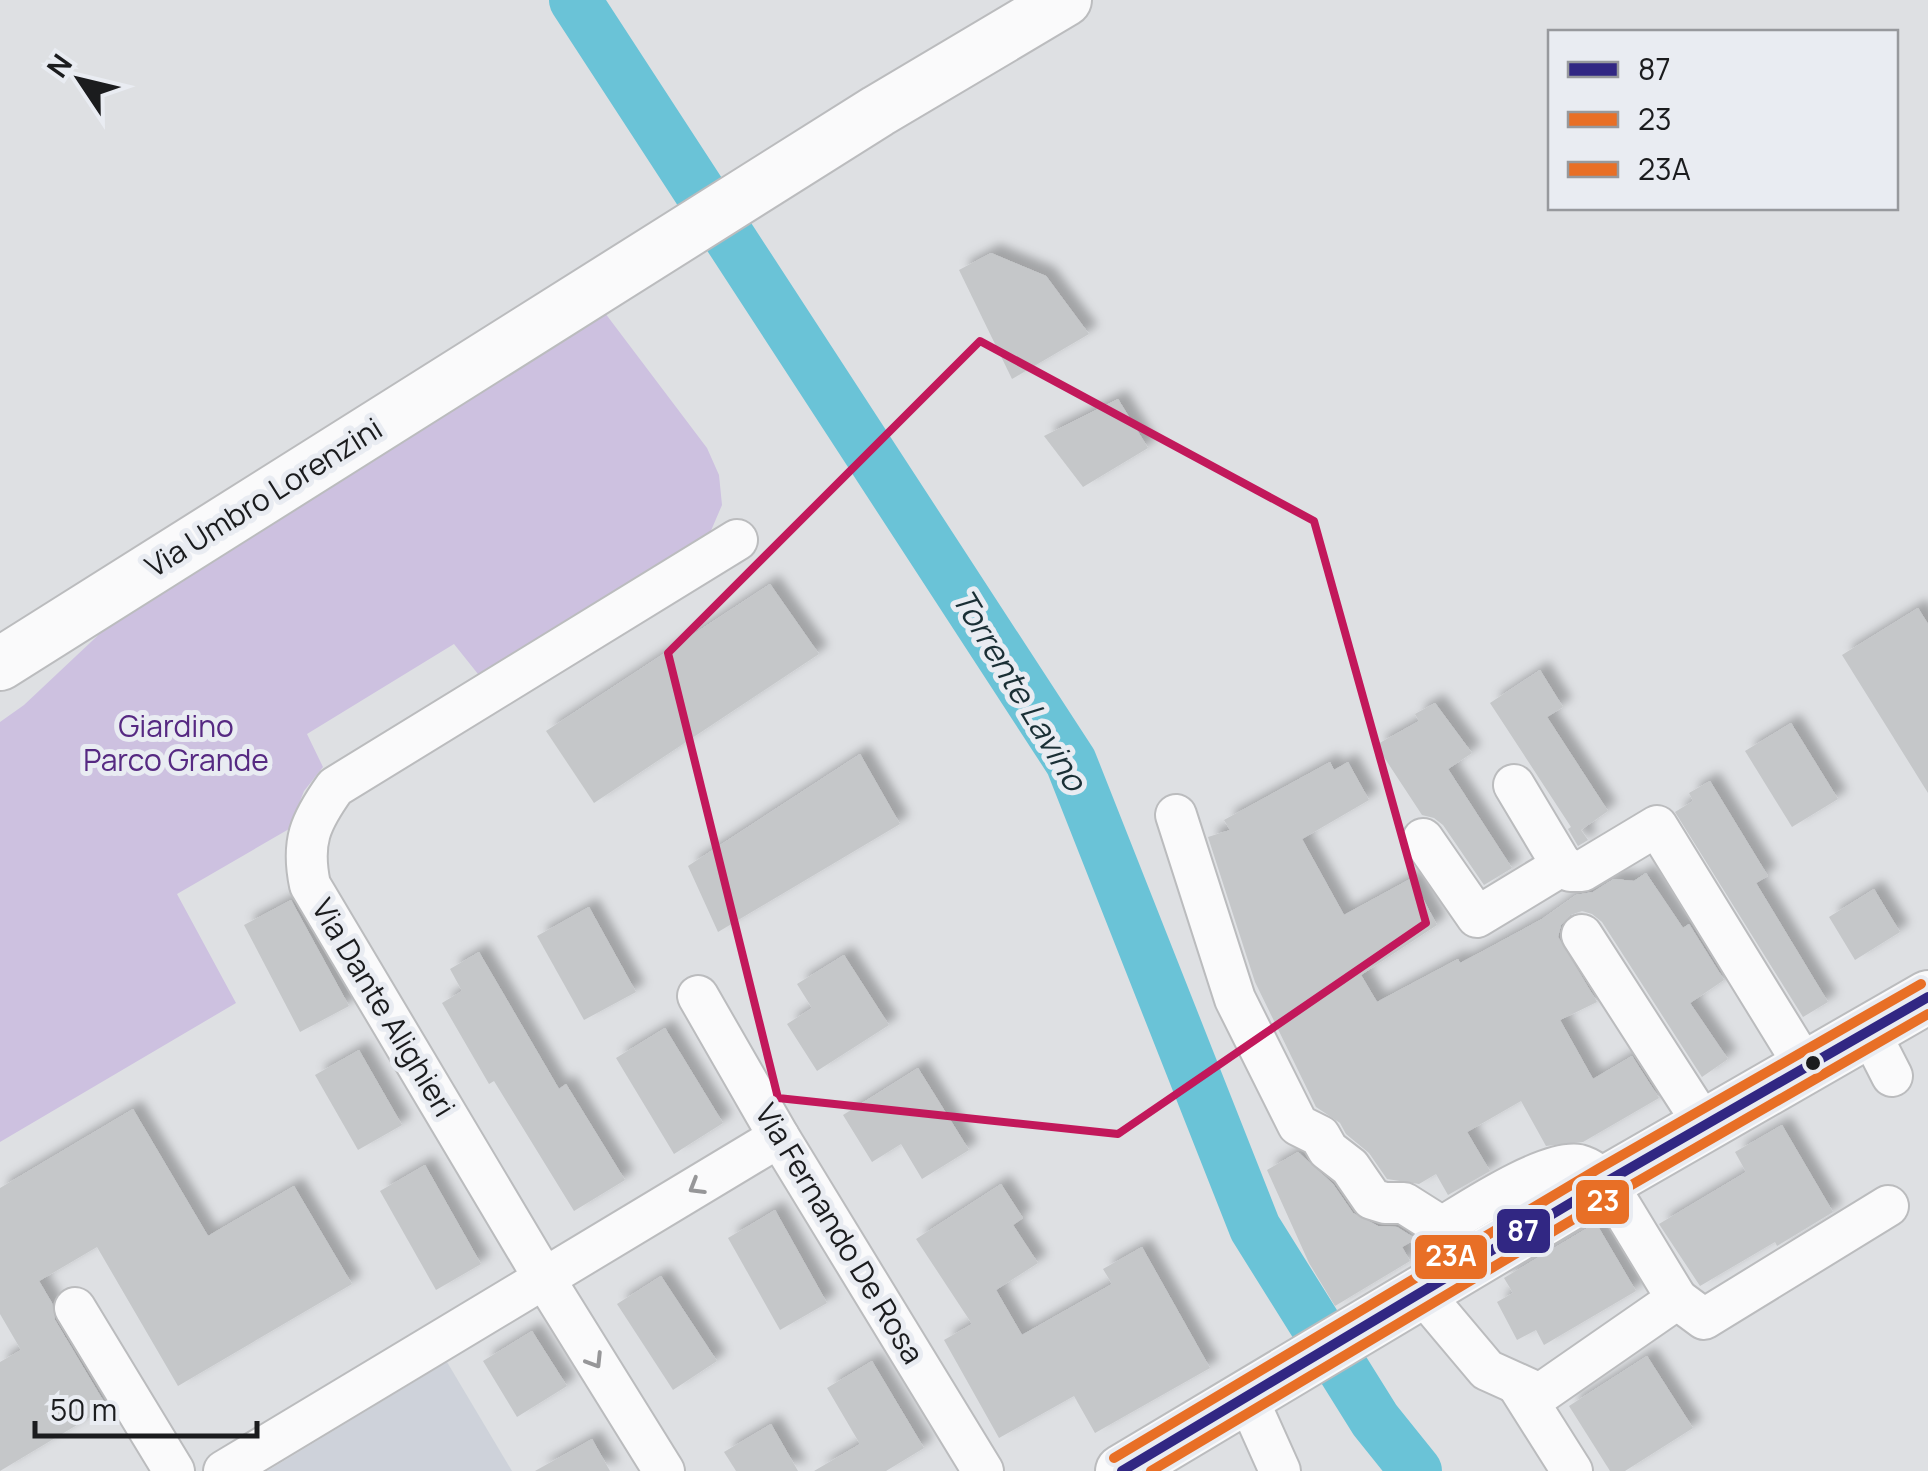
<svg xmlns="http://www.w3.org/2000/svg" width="1928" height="1471" font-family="Manrope,sans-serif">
	<defs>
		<filter id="shadow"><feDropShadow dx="9" dy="-9" stdDeviation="5" flood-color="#0004"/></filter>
	</defs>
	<rect width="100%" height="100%" fill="#dee0e3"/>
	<path fill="#ced2da" d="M447,1362L512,1471H267Z"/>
	<path fill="#cdc1e0" d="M605,313L707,448L719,475L722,505L710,533L478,674L454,644L307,734L323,767L304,791L289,829L177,894L236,1003L0,1142V722L24,705L109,625Z"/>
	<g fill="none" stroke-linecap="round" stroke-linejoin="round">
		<path stroke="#6ac3d7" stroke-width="52" d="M575,0L1071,762L1255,1228L1375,1420L1416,1471"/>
	</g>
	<g fill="#c5c7c9" filter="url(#shadow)">
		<path d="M991,253L1046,276L1089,334L1012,379L959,270Z"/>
		<path d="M1118,399L1148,448L1083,487L1044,436Z"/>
		<path d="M770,584L819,654L594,803L546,731Z"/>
		<path d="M1918,608L1928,624V793L1842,655Z"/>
		<path d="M1540,670L1563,707L1547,717L1608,811L1581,830L1588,840L1578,846L1568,829L1571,827L1490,703Z"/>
		<path d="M1435,703L1472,753L1448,769L1512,868L1484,885L1443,825L1434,818L1422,815L1376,745L1419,721L1415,714Z"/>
		<path d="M1791,723L1838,799L1792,827L1745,751Z"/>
		<path d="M860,754L900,824L718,932L688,866Z"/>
		<path d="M1330,762L1334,770L1348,762L1369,800L1302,839L1344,915L1412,878L1437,925L1361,975L1377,1002L1458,959L1460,963L1483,951L1542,919L1576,895L1593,892L1614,879L1634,881L1646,873L1683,928L1689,924L1724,980L1690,1003L1728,1059L1702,1077L1602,922L1592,914L1582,911L1570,915L1561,925L1558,937L1597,1002L1560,1020L1593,1079L1632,1056L1659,1098L1583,1142L1546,1146L1521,1101L1467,1132L1490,1171L1448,1195L1436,1174L1419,1184L1387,1179L1369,1153L1346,1134L1340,1123L1316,1107L1255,982L1208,837L1230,830L1224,820Z"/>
		<path d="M1710,781L1768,876L1756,883L1828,1002L1803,1017L1675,812L1693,801L1689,793Z"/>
		<path d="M1874,889L1900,932L1855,960L1829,917Z"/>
		<path d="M291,900L349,1006L300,1032L244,925Z"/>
		<path d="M589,907L636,992L584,1020L537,936Z"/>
		<path d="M479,952L559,1089L566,1084L625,1180L574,1211L494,1081L489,1084L442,1003L462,991L450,969Z"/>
		<path d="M844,955L889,1025L817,1071L787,1024L812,1008L797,984Z"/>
		<path d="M665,1028L723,1123L674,1154L616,1058Z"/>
		<path d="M359,1050L402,1125L358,1150L315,1075Z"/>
		<path d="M918,1068L969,1150L922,1179L901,1144L872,1162L843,1115Z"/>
		<path d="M133,1109L208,1236L294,1186L352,1284L178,1386L97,1247L39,1281L52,1303L55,1320L107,1407L0,1471V1362L21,1350L0,1314V1188Z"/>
		<path d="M1782,1125L1833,1212L1777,1246L1775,1242L1700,1286L1659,1224L1746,1172L1735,1152Z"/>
		<path d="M1298,1152L1333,1184L1353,1213L1378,1226L1397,1227L1416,1239L1402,1247L1410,1261L1335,1306L1309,1263L1267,1170Z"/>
		<path d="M425,1165L481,1264L436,1290L380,1191Z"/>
		<path d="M1001,1184L1023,1218L1013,1225L1038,1263L996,1290L1022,1335L1112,1284L1103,1269L1142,1247L1210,1368L1095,1433L1074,1396L999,1438L944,1340L972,1324L916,1239Z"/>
		<path d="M775,1210L827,1303L780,1330L728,1238Z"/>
		<path d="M1596,1223L1636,1291L1544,1345L1536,1330L1517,1340L1497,1302L1513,1293L1504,1278Z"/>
		<path d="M661,1276L717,1361L673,1390L617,1304Z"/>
		<path d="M532,1331L567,1386L517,1417L483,1361Z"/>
		<path d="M1647,1356L1693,1428L1625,1471H1610L1569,1406Z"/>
		<path d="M872,1361L924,1448L886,1471H814L860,1444L827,1388Z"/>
		<path d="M771,1424L798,1471H736L724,1452Z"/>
		<path d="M592,1439L610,1471H535Z"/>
	</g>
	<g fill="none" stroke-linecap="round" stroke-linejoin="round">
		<defs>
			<g id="minor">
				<path d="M1514,785L1560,862L1570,871H1582L1657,826L1806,1068"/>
				<path d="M1176,815L1235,999L1298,1125L1320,1136L1328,1150L1350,1167L1372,1199L1385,1203H1404L1442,1227C1470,1210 1547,1159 1579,1165C1590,1168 1598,1175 1606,1182L1677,1299L1540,1394L1487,1370L1423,1294"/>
				<path d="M1423,839L1477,917L1563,865"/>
				<path d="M1582,935L1705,1126"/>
				<path d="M698,996L779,1137L983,1471"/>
				<path d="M1869,1031L1892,1076"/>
				<path d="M1677,1299L1704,1319L1888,1206"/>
				<path d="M75,1308L174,1471"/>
				<path d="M1517,1384L1572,1471"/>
				<path d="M1246,1395L1280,1471"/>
				<path d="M224,1471L779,1137"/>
				<path d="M664,1471L544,1278L310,885C301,842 310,822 335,787L737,540"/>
			</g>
			<g id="major">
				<path d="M0,664L878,111L1065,0"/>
				<path d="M1122,1471L1606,1182L1928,997"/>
			</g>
		</defs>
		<use href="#minor" stroke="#bbbcbe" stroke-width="44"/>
		<use href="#major" stroke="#bbbcbe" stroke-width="56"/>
		<use href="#minor" stroke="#fafafb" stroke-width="40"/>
		<use href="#major" stroke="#fafafb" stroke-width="52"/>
		<defs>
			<path id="bus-1" d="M1122,1471L1606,1182L1928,997"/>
			<path id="bus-2" d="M1151,1471L1614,1195L1928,1014"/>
			<path id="bus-3" d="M1114,1458L1598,1169L1921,984"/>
		</defs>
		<use href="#bus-1" stroke="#e9ecf2" stroke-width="18"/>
		<use href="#bus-2" stroke="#e9ecf2" stroke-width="18"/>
		<use href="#bus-3" stroke="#e9ecf2" stroke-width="18"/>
		<use href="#bus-1" stroke="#312783" stroke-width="10"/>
		<use href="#bus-2" stroke="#e86f26" stroke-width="10"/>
		<use href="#bus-3" stroke="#e86f26" stroke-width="10"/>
	</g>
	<defs><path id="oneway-chevron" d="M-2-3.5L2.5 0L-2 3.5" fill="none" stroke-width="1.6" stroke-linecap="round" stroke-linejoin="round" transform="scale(2.5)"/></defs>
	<g stroke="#969698">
		<use href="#oneway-chevron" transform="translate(696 1187) rotate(149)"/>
		<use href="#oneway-chevron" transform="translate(595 1361) rotate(58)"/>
	</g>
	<path fill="none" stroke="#c2185b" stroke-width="8" stroke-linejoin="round" d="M980,341L1314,521L1426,923L1118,1134L778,1098L668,653Z"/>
	<circle fill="#1b1c1e" stroke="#e9ecf2" stroke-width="4" cx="1813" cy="1063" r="9"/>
	<g text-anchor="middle" stroke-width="10" stroke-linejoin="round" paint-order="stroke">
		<g font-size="30" fill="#1b1c1e" stroke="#e9ecf2">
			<text transform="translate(264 498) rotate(-32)" y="10">Via Umbro Lorenzini</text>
			<text transform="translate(383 1008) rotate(59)" y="10">Via Dante Alighieri</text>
			<text transform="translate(839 1234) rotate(59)" y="10">Via Fernando De Rosa</text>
		</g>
		<g font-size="30" fill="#562982" stroke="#e9ecf2">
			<text x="176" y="737">Giardino<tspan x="176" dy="34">Parco Grande</tspan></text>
		</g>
		<g font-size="32" font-style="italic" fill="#1a2f35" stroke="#e9ecf2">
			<text transform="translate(1019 690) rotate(59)" y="11">Torrente Lavino</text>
		</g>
	</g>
	<g stroke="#e9ecf2" stroke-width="4">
		<rect x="1574" y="1178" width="57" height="48" rx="10" fill="#e86f26"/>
		<rect x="1495" y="1207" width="57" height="48" rx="10" fill="#312783"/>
		<rect x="1413" y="1233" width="76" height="48" rx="10" fill="#e86f26"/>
	</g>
	<g font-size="28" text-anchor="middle" font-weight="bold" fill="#fff">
		<text x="1603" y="1211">23</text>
		<text x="1523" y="1241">87</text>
		<text x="1451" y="1266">23A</text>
	</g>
	<rect x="1548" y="30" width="350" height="180" fill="#e9ecf2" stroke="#97999d" stroke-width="2.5"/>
	<rect x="1568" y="62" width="50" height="15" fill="#312783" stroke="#97999d" stroke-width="2.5"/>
	<text x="1638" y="80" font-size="30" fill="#1b1c1e">87</text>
	<rect x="1568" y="112" width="50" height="15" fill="#e86f26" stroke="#97999d" stroke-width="2.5"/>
	<text x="1638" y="130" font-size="30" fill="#1b1c1e">23</text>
	<rect x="1568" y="162" width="50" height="15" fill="#e86f26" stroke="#97999d" stroke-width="2.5"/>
	<text x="1638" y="180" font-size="30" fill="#1b1c1e">23A</text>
	<g transform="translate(80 80) rotate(305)" stroke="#e9ecf2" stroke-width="8" paint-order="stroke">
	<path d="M0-8L18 38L0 25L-18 38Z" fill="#1b1c1e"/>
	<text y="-15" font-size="28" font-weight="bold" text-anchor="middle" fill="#1b1c1e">N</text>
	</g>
	<path d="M35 1421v15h222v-15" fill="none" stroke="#1b1c1e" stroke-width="5"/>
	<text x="50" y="1421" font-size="30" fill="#1b1c1e" stroke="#e9ecf2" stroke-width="8" paint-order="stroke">50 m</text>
</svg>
